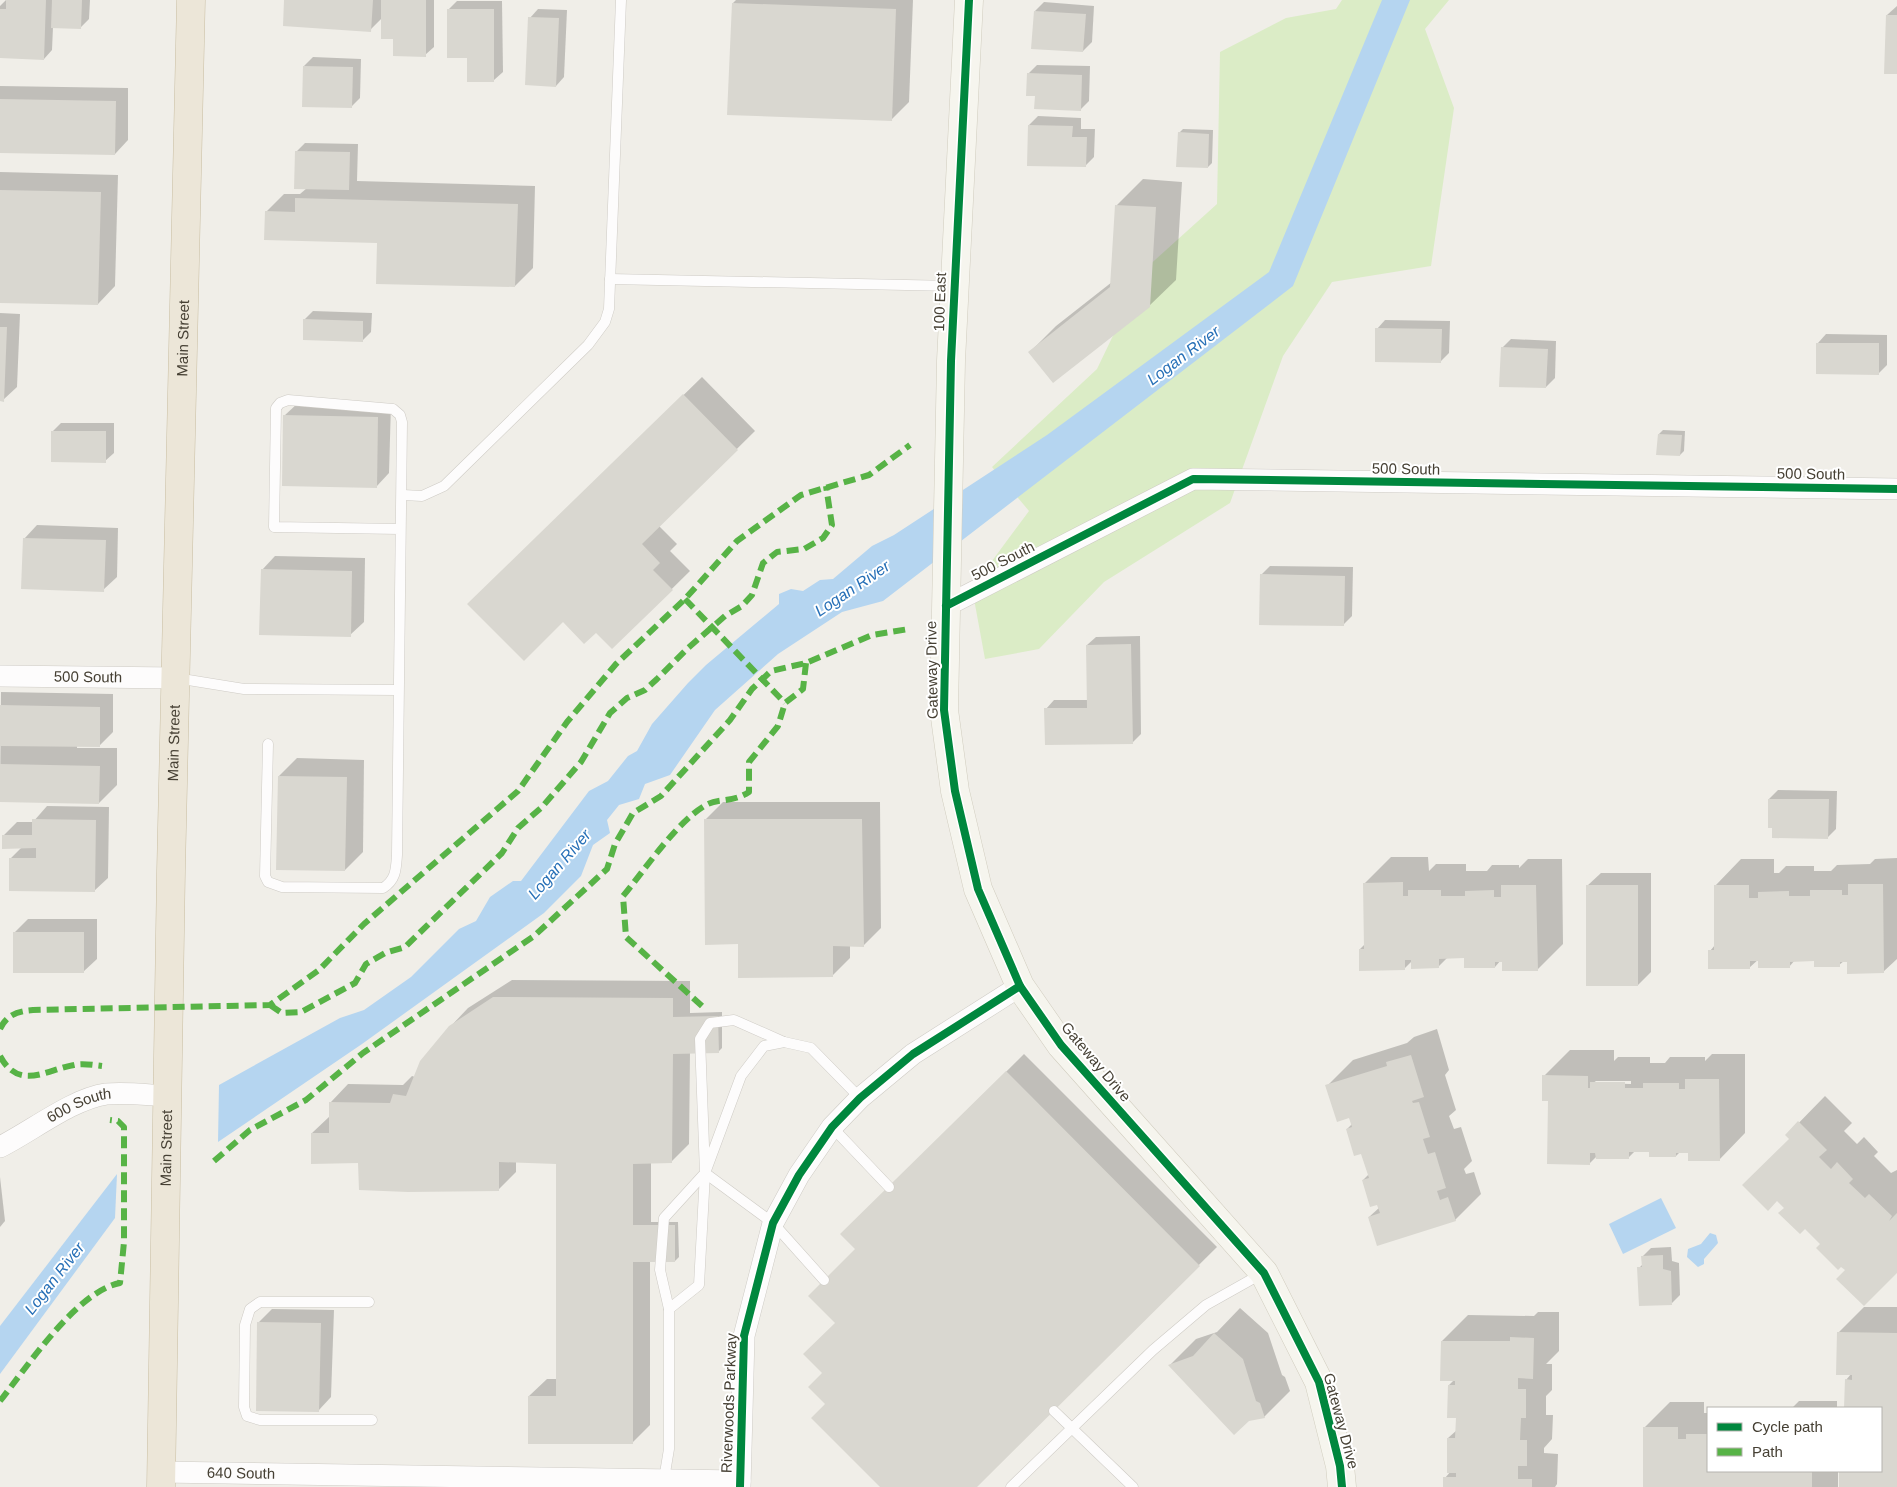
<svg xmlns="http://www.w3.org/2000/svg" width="1897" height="1487" font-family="Helvetica,sans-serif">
	<rect width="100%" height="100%" fill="#f0eee8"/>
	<path fill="#dbecc6" d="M1342,0H1449L1425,29L1454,108L1431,266L1332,282L1283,356L1230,503L1104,582L1039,649L985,659L972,588L1029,511L992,467L1097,369L1145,269L1217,204L1220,52L1286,18L1336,9Z"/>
	<g fill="#b5d5f0">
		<path d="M1382,0H1410L1293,286L883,601L842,612L778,654L715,710L670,775L645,784L639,799L619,805L607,820L610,833L593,845L581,876L544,913L362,1044L218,1142L219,1085L340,1018L364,1010L411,977L459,929L476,921L490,897L513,881H521L589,791L608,781L628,756L637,751L652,724L688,683L706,665L779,604V594L791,589L803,591L820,580L833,579L872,546L894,535L1047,435L1269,272Z"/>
		<path d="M117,1174L115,1218L0,1374V1326Z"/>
		<path d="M1661,1198L1676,1228L1623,1254L1609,1224Z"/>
		<path d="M1710,1233L1716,1235L1718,1243L1704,1259V1264L1698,1267L1687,1257L1688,1249L1701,1244Z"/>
	</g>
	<g fill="#0003" fill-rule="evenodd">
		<path d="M6,0H90L89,19L80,28L53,27L52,50L44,59L0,57V6Z"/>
		<path d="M286,0H434V47L425,55L395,38L382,18L370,30Z"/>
		<path d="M736,0H913L909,102L891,120L733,3Z"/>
		<path d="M457,1H502L503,72L494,80L468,57L448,10Z"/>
		<path d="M1044,2L1094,6L1092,42L1083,51L1035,11Z"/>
		<path d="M1897,6V73L1887,15Z"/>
		<path d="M538,9L567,10L564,77L556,86L530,18Z"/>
		<path d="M313,57L361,59L360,98L351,107L304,66Z"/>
		<path d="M1037,65L1090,66L1089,101L1080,110L1036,94L1028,74Z"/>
		<path d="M0,86L128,88V140L115,154L0,152Z"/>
		<path d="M1038,116L1081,118V129H1095L1094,157L1085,166L1029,125Z"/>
		<path d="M1183,129L1213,130L1212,163L1208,167L1179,133Z"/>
		<path d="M305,143L358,144L357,181L535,186L533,268L515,286L379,242L266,212L284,194H300L307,188L296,152Z"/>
		<path d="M0,172L118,175L115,286L98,304L0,301Z"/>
		<path d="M1143,179L1182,182L1176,280L1149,306L1030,352L1056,326L1112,282L1117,205Z"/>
		<path d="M313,311L372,313L371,332L362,341L304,320Z"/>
		<path d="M0,313L20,314L17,387L3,400H0Z"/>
		<path d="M1385,320L1450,321L1449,353L1441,361L1377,329Z"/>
		<path d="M1826,334L1887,335V365L1878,374L1818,343Z"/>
		<path d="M1511,339L1556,341L1555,378L1546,387L1502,348Z"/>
		<path d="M702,377L755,431L659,526L677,544L670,551L690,571L612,648L596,631L564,621L487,587Z"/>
		<path d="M298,403L391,404L389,473L376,487L284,416Z"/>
		<path d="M61,423H114V453L105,461L52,432Z"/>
		<path d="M1663,430L1685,431L1684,451L1680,455L1659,434Z"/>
		<path d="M37,525L118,528L117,577L103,590L24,539Z"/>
		<path d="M275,556L365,558L364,622L350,635L262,570Z"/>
		<path d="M1270,566L1353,567L1352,616L1343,625L1261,575Z"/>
		<path d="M1140,636L1141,734L1133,742L1046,709L1054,700H1088L1087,645L1096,637Z"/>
		<path d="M1,692L113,694V732L99,746L77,745V748H117V785L99,803L0,801Z"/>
		<path d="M297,758L364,760L363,852L345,870L279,776Z"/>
		<path d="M1778,790L1837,791L1836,829L1828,837L1769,799Z"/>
		<path d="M723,802H880L881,928L863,946L850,945V958L832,976L739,943L705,820Z"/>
		<path d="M47,806L109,807L108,878L94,891L10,859L22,847L3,836L17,822H33Z"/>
		<path d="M1391,857H1428L1429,871L1436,864H1466V871H1487L1492,865H1519V868L1528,859H1562L1563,944L1537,970L1501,960L1495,967L1466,957H1448L1438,967L1412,961L1404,969L1360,949L1365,944V883Z"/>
		<path d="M1897,858V959L1883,972L1848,961H1844L1839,965L1816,960H1795L1789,967L1760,958L1749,968L1710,951L1715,945V886L1741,859H1774V873H1779L1786,866H1814V871H1831L1837,865L1870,864L1875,859Z"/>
		<path d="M1601,873H1651V972L1638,985L1587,886Z"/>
		<path d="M28,919H97V959L83,972L15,932Z"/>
		<path d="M512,980L690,981V1013L722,1012V1048L718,1052H690L689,1144L671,1162H651V1222H678L679,1257L675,1261H650V1425L632,1443L529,1396L547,1379H557L558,1162L516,1161V1172L498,1190L360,1162L312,1133L330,1116L331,1102L348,1084L403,1085L412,1076L415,1077L450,1027L468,1008Z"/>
		<path d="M1437,1029L1449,1070L1445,1075L1456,1110L1449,1116L1454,1129L1461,1127L1472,1161L1464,1169L1466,1174L1474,1172L1481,1194L1455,1220L1369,1217L1380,1207L1363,1180L1369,1174L1362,1153L1347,1129L1352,1124L1350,1117L1327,1086L1353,1060L1407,1043L1414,1037Z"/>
		<path d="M1570,1050H1614V1061L1618,1057H1650V1063H1665L1670,1057H1705V1061L1712,1054H1745V1133L1719,1160L1689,1152H1680L1676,1156L1650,1151H1635L1629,1157L1597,1156L1589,1164L1549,1100L1544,1076ZM1596,1081H1631V1084L1593,1083Z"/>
		<path d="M1024,1054L1217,1247L975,1487H882L827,1404L824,1373L857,1249L842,1234Z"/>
		<path d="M1825,1096L1852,1123L1844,1131L1857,1144L1864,1137L1878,1152L1874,1156L1891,1173L1897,1170V1271L1847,1270L1786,1208L1791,1139L1787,1135Z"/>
		<path d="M0,1177L5,1221L0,1227Z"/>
		<path d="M1671,1247L1672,1261L1679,1263L1680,1295L1672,1303L1639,1268L1643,1264V1256L1651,1248Z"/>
		<path d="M1864,1307H1897V1487H1840L1841,1471H1881V1408H1846V1380L1851,1374L1838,1333Z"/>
		<path d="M1240,1308L1268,1333L1282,1375L1285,1377L1290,1391L1264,1417L1170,1365L1196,1339L1217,1332Z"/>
		<path d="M272,1309L334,1310L331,1397L318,1411L259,1322Z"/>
		<path d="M1538,1312H1559V1351L1546,1364H1552V1390L1546,1396V1415H1553L1552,1439L1544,1448V1453L1558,1454L1557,1484L1555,1487H1445V1478L1451,1471L1448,1438L1457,1430V1417L1449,1385L1455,1379L1442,1341L1468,1315L1534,1316Z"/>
		<path d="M1799,1401H1837V1408H1764L1793,1407Z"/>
		<path d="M1670,1402H1704V1413H1708V1471H1838V1487H1644V1428Z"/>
	</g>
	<g fill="#d9d7d0">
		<path d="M6,0H46L44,60L0,58V9H6Z"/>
		<path d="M52,0H82L81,29L51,28Z"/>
		<path d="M284,0H373L371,32L283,26Z"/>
		<path d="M381,0H426V57L393,56V39H381Z"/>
		<path d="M732,3L896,9L892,121L727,115Z"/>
		<path d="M447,9H494V82H467V58H447Z"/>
		<path d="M1034,11L1086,14L1083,52L1031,49Z"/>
		<path d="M1886,15H1897V74H1884Z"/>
		<path d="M528,17L559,18L556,87L525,85Z"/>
		<path d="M303,66L353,67L352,108L302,107Z"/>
		<path d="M1027,73L1082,75L1081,111L1034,109L1035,96H1026Z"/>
		<path d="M0,99L116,101L115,155L0,153Z"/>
		<path d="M1028,125L1073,126L1072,137H1087L1086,167L1027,166Z"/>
		<path d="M1178,132L1209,134L1208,168L1176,167Z"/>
		<path d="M295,151L350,152L349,190L294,189Z"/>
		<path d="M0,190L101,192L98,305L0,303Z"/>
		<path d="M295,198L518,204L515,287L376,284L377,243L264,240L265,211L295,212Z"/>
		<path d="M1115,205L1156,207L1150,307L1053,383L1028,352L1110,287Z"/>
		<path d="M303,319L363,321V342L303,340Z"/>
		<path d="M0,327H7L4,402L0,401Z"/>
		<path d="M1375,328L1442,329L1441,363L1375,362Z"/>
		<path d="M1816,343H1879V375L1816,374Z"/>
		<path d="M1501,347L1548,349L1546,388L1499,387Z"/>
		<path d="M683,394L738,450L642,544L660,563L653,570L673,590L612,649L596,633L584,644L563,622L524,661L467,604Z"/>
		<path d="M283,415L378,417L377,488L282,486Z"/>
		<path d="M51,431H106V463L51,462Z"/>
		<path d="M1658,434L1682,435L1680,456L1656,455Z"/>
		<path d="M23,538L106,540L104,592L21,589Z"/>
		<path d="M261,569L352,571L351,637L259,635Z"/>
		<path d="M1260,574L1345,576L1344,626L1259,625Z"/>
		<path d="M1131,644L1133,744L1045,745L1044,708H1087L1086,645Z"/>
		<path d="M0,705L100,707V747L0,746Z"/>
		<path d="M0,764L100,766L99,804L0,802Z"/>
		<path d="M278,776L347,777L345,871L276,870Z"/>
		<path d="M1768,799H1829L1828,839L1772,838V828H1768Z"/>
		<path d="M32,819L96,820L95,892L9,891V858H36V848L2,849V835H32Z"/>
		<path d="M704,819H862L864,947L833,946V977L738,978V944L705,945Z"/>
		<path d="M1403,882V896H1408V890H1441V896H1465V891L1494,890V897H1501V885H1536L1538,971H1502V962H1495V968H1464V958L1439,959V968L1411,969V960H1405V970L1359,971V949H1364L1363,883Z"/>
		<path d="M1848,884H1883L1884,973L1847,974V962H1840V967H1814V961L1790,962V968H1758V961H1750V969H1708V950H1714V885H1749V898H1758V892L1789,891V896H1810V890H1842V895H1848Z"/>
		<rect x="1586" y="885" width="52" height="101"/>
		<rect x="13" y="932" width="71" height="41"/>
		<path d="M493,997L673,998V1017L718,1016L719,1053L673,1054L672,1163L633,1164V1225H675V1262H633V1444H528V1396H556V1164L499,1162V1191L408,1192L359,1190L358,1163L311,1164V1133H329V1102L390,1103L393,1094L406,1096L420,1061L449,1026Z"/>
		<path d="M1411,1055L1424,1097L1412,1101L1413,1103L1419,1102L1430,1137L1423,1139L1428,1154L1435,1152L1446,1188L1437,1191L1440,1200L1448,1197L1456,1221L1377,1246L1368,1217L1380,1213L1377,1205L1370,1207L1362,1180L1369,1178L1361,1154L1354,1156L1346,1129L1352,1127L1349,1118L1337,1122L1325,1085L1387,1066L1386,1062Z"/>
		<path d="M1006,1071L1200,1266L977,1487H880L811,1418L825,1404L808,1387L822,1373L803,1354L835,1323L808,1296L855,1249L840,1234Z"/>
		<path d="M1542,1075L1588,1076V1088H1590V1082H1625V1088H1643V1083H1679V1089H1685V1079H1719L1720,1161H1688V1153H1676V1157H1649V1152H1629V1159H1596L1595,1153H1590V1165L1547,1164L1548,1101H1542Z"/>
		<path d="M1798,1121L1827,1150L1819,1157L1831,1169L1837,1162L1853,1179L1849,1183L1865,1198L1869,1194L1892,1216L1889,1221L1897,1213V1273L1864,1306L1836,1279L1845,1270L1841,1267L1838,1270L1816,1248L1820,1244L1805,1229L1800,1234L1778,1213L1784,1208L1777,1201L1768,1211L1742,1185L1789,1139L1785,1135Z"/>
		<path d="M1663,1255V1269L1671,1271L1672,1305L1639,1306L1637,1267H1642L1641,1256Z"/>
		<path d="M257,1322L321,1323L319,1412L256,1411Z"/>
		<path d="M1837,1332L1897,1333V1487H1839V1471H1881V1408H1844L1845,1379L1852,1380V1375H1836Z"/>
		<path d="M1214,1333L1243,1359L1256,1401L1260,1403L1265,1418L1249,1421L1234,1435L1168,1365L1193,1356Z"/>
		<path d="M1510,1337L1534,1338L1533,1379L1518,1378V1389H1526V1418H1521L1520,1440H1527V1466H1518V1479H1532V1487H1443V1477H1456V1473H1447V1438H1455L1456,1418H1447L1448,1385H1455V1381H1440L1441,1341H1510Z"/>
		<path d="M1643,1427H1678V1439H1686V1434H1708V1471H1812V1487H1643Z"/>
	</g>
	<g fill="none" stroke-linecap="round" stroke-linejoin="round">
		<defs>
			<g id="lane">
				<path d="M610,279L954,286"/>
				<path d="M403,495L422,496L444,486L588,345L605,322L609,309L621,0"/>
				<path d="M176,678L244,689L398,690"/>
				<path d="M268,744L265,876L268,882L282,887L383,888C396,880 396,869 397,855L402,422L400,415L393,409L288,400L280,403L276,408L274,527L400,529"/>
				<path d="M832,1127L889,1187"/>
				<path d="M705,1173L773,1223L824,1280"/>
				<path d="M369,1302H260L250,1309L245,1325L244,1407L247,1416L260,1420H372"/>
				<path d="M669,1309L660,1270L664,1218L705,1173L700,1039L710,1023L734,1020L784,1042"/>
				<path d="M1054,1411L1133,1487"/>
				<path d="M664,1479L669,1449V1309L699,1285L705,1173L741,1076L764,1046L784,1042L811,1048L860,1098"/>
				<path d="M1011,1487L1153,1350L1206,1305L1263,1273"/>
			</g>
			<g id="street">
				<path d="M946,606L1193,479L1897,489"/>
				<path id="s1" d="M0,676L176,678"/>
				<path id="s2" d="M0,1147C32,1131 72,1099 106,1094C126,1092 148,1095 168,1096"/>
				<path id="s3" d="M161,1472L740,1481"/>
				<path d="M740,1487L744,1336L773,1223L799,1175L832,1127L860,1098L913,1054L1020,986"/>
			</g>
			<path id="secondary" d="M969,0L951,361L944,710L955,791L978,889L1020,986L1061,1045L1264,1273L1319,1382L1340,1466L1342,1487"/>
			<g id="highway">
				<path id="s4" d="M161,1487L171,871L191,0"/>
			</g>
		</defs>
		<use href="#lane" stroke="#cecbc5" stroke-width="11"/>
		<use href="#street" stroke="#cecbc5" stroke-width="22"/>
		<use href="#secondary" stroke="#d0ccbe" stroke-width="29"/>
		<use href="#highway" stroke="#c9bea2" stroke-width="29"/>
		<use href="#lane" stroke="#fdfcfc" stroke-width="10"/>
		<use href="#street" stroke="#fdfcfc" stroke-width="21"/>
		<use href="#secondary" stroke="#f6f5ee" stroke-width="28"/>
		<use href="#highway" stroke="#ece6d8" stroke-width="28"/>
		<g stroke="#57b346" stroke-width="6" stroke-dasharray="12 6" stroke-linecap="butt">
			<path d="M685,599L785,703"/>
			<path d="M270,1005L282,1013L301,1012L355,983L366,964L385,953L405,947L502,853L518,828L542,807L581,762L610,713L627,698L645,690L657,679L688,648L725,616L742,606L752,595L763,563L777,552L804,549L823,538L832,525L826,486"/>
			<path d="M702,1006L626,937L623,896C644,871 677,821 706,805C718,798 732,803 749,792V762L778,726L785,703L803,689L806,663"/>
			<path d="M0,1029C7,1014 19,1011 33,1010L270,1005L319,970L364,924L518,791L567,722L616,664L685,599L737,541L801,495L869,475L910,445"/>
			<path d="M0,1056C19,1091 46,1070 74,1065C83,1063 93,1065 102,1066"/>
			<path d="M214,1161L250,1130L306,1100L363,1053L534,936L607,869L615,844L633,813L661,796L730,720L752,689L771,671L806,663L872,635L909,629"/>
			<path d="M0,1401C27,1367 77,1291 120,1283L124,1242V1127L118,1121L110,1120"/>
		</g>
		<defs>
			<g id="cycleway">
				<path d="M969,0L951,361L944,710L955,791L978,889L1020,986L1061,1045L1264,1273L1319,1382L1340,1466L1342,1487"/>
				<path d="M946,606L1193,479L1897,489"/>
				<path d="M740,1487L744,1336L773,1223L799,1175L832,1127L860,1098L913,1054L1020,986"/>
			</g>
		</defs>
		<use href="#cycleway" stroke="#fff" stroke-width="11"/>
		<use href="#cycleway" stroke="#00873e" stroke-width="8"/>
	</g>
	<g text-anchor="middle" stroke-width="4" stroke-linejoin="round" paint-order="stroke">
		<g font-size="15" fill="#464034" stroke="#fff">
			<text transform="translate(940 302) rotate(-88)" y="5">100 East</text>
			<text dy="5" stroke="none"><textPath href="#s4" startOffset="1149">Main Street</textPath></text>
			<text transform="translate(1406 469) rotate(1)" y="5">500 South</text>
			<text transform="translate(1811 474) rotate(1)" y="5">500 South</text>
			<text transform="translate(1003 561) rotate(-27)" y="5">500 South</text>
			<text transform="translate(932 670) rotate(-91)" y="5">Gateway Drive</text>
			<text dy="5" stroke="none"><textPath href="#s1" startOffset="88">500 South</textPath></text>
			<text dy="5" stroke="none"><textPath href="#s4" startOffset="744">Main Street</textPath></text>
			<text transform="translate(1096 1062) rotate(50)" y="5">Gateway Drive</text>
			<text dy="5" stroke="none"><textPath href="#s2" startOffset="90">600 South</textPath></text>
			<text dy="5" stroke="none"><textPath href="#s4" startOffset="339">Main Street</textPath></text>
			<text transform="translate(729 1403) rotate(-88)" y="5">Riverwoods Parkway</text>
			<text transform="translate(1341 1421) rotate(75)" y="5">Gateway Drive</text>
			<text dy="5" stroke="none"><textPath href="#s3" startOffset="80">640 South</textPath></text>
		</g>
		<g font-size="16" font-style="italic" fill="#2770b7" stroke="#fff">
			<text transform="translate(1183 355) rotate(-37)" y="6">Logan River</text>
			<text transform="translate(852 588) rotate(-34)" y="6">Logan River</text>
			<text transform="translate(559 864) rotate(-49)" y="6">Logan River</text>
			<text transform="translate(54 1278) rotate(-52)" y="6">Logan River</text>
		</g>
	</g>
	<rect x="1707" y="1407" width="175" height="65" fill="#ffffff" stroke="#b5b3ae"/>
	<rect x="1717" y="1423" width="25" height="8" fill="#00873e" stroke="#b5b3ae"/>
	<text x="1752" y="1432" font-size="15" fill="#464034">Cycle path</text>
	<rect x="1717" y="1448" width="25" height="8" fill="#57b346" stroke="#b5b3ae"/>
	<text x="1752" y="1457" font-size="15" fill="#464034">Path</text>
</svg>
